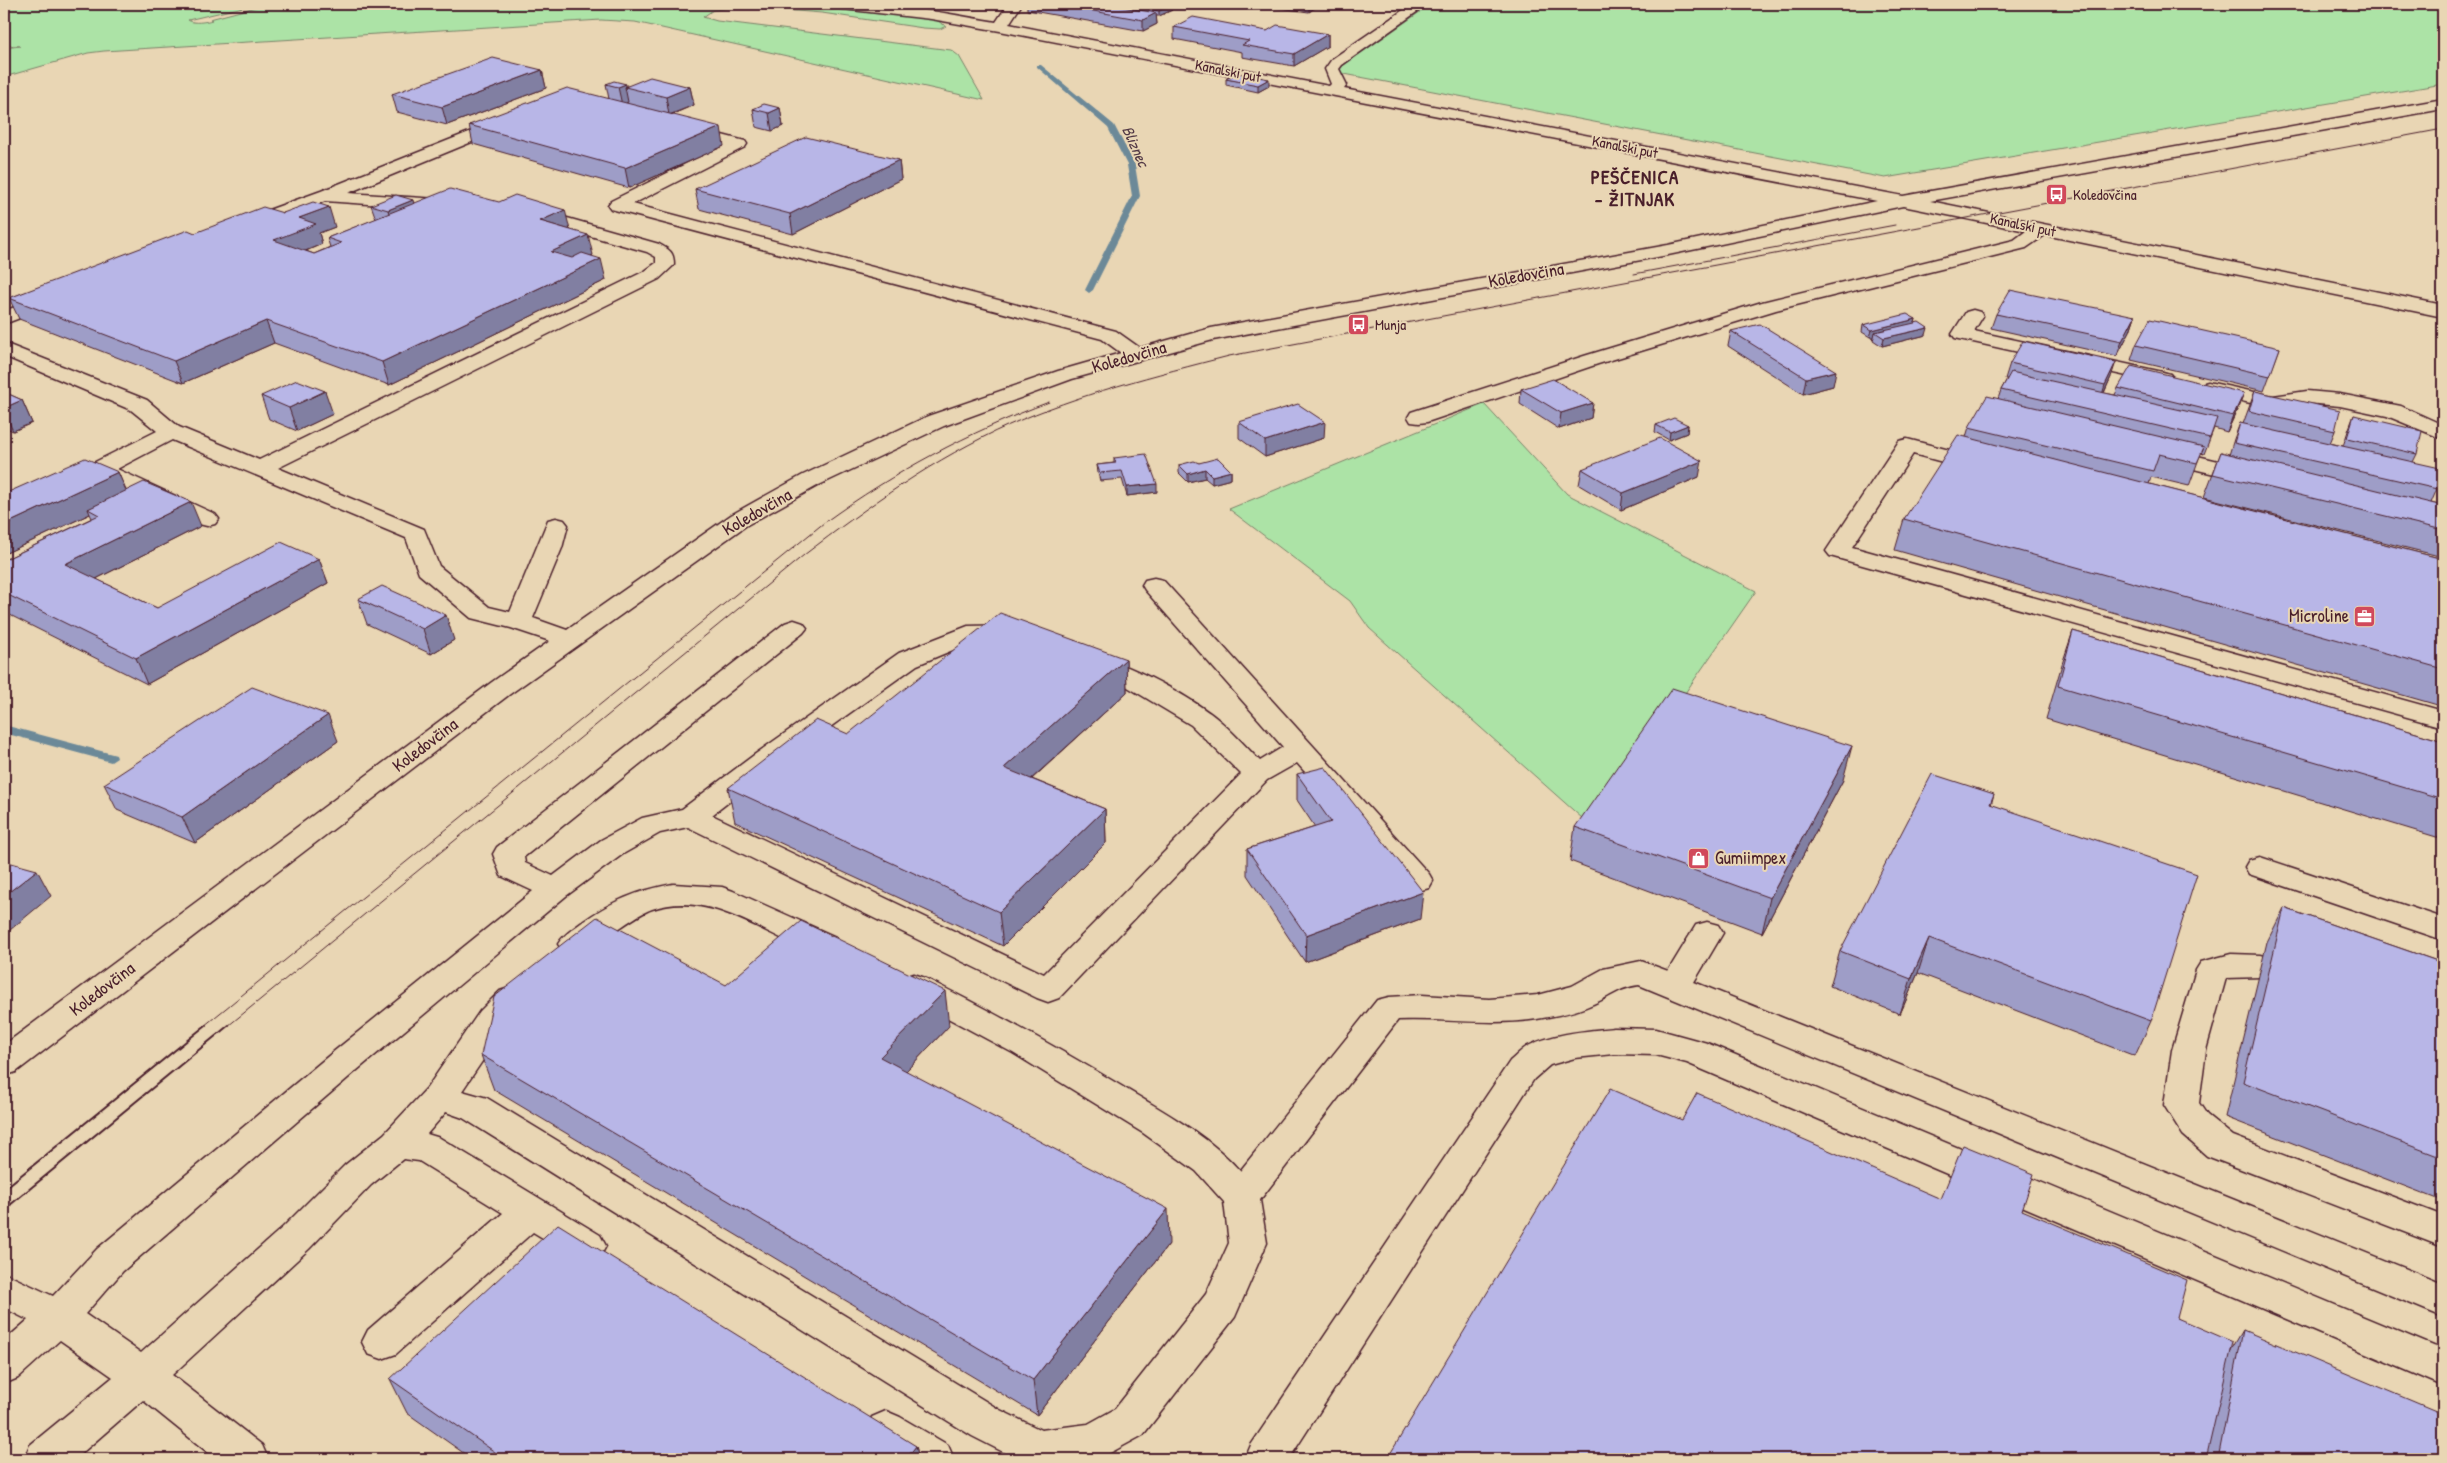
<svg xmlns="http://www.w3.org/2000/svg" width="2447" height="1463" font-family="'Patrick Hand',sans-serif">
	<rect width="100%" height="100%" fill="#e9d6b4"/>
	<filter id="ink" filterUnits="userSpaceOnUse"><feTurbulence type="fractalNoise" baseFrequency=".02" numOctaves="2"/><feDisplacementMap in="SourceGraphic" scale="10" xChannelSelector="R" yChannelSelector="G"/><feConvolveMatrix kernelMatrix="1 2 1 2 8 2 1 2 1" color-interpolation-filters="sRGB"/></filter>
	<g filter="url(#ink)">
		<g fill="#ace3a6" stroke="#7b8168">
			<path d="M4,4H256L188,20C193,24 206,22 212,20L210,19L267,4H315L380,8L485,4H778L830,7L936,20L946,26L940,29L923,28L822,13L745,7L713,10L703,17L717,21L951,50L959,56L984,100L635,22L601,20L104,51L88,53L4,77V48L20,46L4,45Z"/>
			<path d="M1557,4H2443V84L1885,178L1334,72L1424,9Z"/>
			<path d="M1484,404L1567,494L1756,591L1592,827L1369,628L1350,601L1229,509Z"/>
		</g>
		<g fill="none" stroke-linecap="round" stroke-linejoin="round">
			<g fill="#6c8998" fill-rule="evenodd">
				<path d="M1037,65H1041L1114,125L1135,165L1140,196L1093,290L1089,293L1085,290L1132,196L1127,165L1108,128L1037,67Z"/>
				<path d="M4,725L116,755L117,758L111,762L4,733Z"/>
			</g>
			<defs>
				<g id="minor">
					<path d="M827,4C883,0 941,13 996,22L1008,4H1022L1009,24L1329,86L1331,84L1325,69L1332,59L1412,4H1428L1342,65L1339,69L1347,85L1344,89L1903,196L2443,99V109L1930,201L2443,305V317L2045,235L2026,248L1776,310L1598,364L1427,422L1419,423L1411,422L1408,417L1411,412L1584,356L1762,302L2014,240L2026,231L1903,206L1668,255L1213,340L1072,379L944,426L819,485L747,525L510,694L16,1072L4,1076V1045L492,682L550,641L511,628L471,618L419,574L406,538L172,440L117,469L215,514L219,519L215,524L207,526L199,524L99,477L4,519V503L91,464L157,431L131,410L4,356V343L147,400L179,427L259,460L645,271L656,263V257L647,252L527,218L524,214L527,210H539L659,244C670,250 674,252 674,265L659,279L278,468L424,529L439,566L489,607L510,612L548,520L556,518L564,520L568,525L562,548L533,618L567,630L731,515L803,475L928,416L1058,371L1121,353L1102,339L611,209L608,205L611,201L724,145L681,134L679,131L681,128L687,126L745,141L747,144L745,147L633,204L1116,331L1140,348L1211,328L1668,245L1877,201L1000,31L931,19L834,8Z"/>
					<path d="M507,117L515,122L513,125L348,193L453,200L459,201L462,205L459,209L453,210L325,201L250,229H238L235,225L238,221L321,191Z"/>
					<path d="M50,294L57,296L60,300L57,304L4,324V311Z"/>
					<path d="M1973,310L1980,312L1983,316L1974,331L2163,372L2170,374L2173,378L2170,382L2163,384L1955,338L1952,334L1966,312Z"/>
					<path d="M2208,382L2273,396L2307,391L2340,394L2401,406L2443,425V439L2387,416L2340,406L2307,403L2273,408L2201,392L2198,388L2201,384Z"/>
					<path d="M1907,439L1988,460L1991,465L1988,470L1980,472L1913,454L1852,547L2443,711V727L1830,556L1826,551L1899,441Z"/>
					<path d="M2160,447L2260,471L2263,476L2260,481L2252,483L2152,459L2149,454L2152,449Z"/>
					<path d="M1154,578L1163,580L1429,874L1433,881L1429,888L1418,891L1407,888L1297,763L1267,780L1059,998L1048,1002L1037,998L688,827L660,833L623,854L566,896L356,1071L123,1271L85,1314L141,1353L283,1227L345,1165L384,1134L427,1088L480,1011L500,991L512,987L524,991L528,999L524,1007L504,1029L462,1091L487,1098L1000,1410L1041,1430L1088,1424L1115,1409L1206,1294L1229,1243L1224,1202L1196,1171L1143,1133L1013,1053L903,994L898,986L903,978L914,974L925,978C993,1012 1058,1048 1123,1087C1164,1112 1208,1135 1240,1171L1377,1000L1389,997L1422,995L1489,999L1538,995L1572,986L1603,969L1641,961L1668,971L1696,925L1707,922L1718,925L1723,933L1694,982L2443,1284V1317L1639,985C1617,988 1612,996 1593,1004C1577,1012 1555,1016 1537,1019C1491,1026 1445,1018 1398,1020L1260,1200L1267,1243L1235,1317L1143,1435L1099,1459H1017L972,1436L463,1118L446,1112L427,1134L440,1138L600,1235L606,1246L600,1257L587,1262L574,1257L533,1232L396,1354L382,1359L368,1354L362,1342L368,1330L503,1213L419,1161L403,1159L371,1185L309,1249L172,1375L262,1445L268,1459H216L143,1400L75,1459H24L30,1445L113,1377L60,1340L18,1378L4,1384V1341L28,1320L4,1308V1273L53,1296L97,1249L332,1053L533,891L501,876L493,854L497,847L785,623L794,620L803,623L807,628L803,633L524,857L525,863L553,876L601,840L642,818L682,809L754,755L899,653L968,626L1012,625L1021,628L1025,633L1021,638L972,642L917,665L774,767L712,815L1044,974L1241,774L1191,725L1121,683L1083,669L1079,663L1083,657C1110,651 1186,695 1210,713C1228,726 1244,745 1260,761L1283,747L1145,590L1142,585L1145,580Z"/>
					<path d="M2260,857L2443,918V940L2249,874L2245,867L2249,860Z"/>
					<path d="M673,884L722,887L733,891L836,937L841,945L836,953L825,956C769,940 714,888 652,909C631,916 587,955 574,955C571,955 566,953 563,952L558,944C564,934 572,930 581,923C612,901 636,891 673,884Z"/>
					<path d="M2231,954L2261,955L2272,958L2277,966L2272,974L2261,977L2226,978L2206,1050L2199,1103L2207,1115L2233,1136L2443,1216V1247L2207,1156L2183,1135L2164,1105L2172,1050L2196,970L2201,962Z"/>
					<path d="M1614,1028L1656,1029L1707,1043L2443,1350V1386L1687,1063L1656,1055L1614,1054L1575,1058L1550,1065L1534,1079L1289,1459H1245L1251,1445L1510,1061C1516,1056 1522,1049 1528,1046C1554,1033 1586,1031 1614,1028Z"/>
					<path d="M886,1411L900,1417L948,1445L954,1459C919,1459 882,1463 866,1430L872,1417Z"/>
				</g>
			</defs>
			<use href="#minor" stroke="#4a1f2b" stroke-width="3"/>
			<use href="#minor" fill="#e9d6b4" fill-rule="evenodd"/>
			<g stroke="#4a1f2b" stroke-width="1">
				<path d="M1634,274L1895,225"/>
				<path d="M204,1026L825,522C894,472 969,432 1049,402"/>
				<path d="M228,1026L804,555C868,506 935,458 1009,425C1079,394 1155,375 1229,356L2443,129"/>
			</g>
			<g stroke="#4a1f2b" stroke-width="2">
				<path d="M4,1189L206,1025"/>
				<path d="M4,1210L229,1025"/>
			</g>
		</g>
		<g fill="#9e9dc7" stroke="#4a1f2b">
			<path d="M1027,4H1106L1122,7V4L1172,10L1159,16H1156L1157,24L1143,31L1027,10Z"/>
			<path d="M1272,4H1320L1309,12L1272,7Z"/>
			<path d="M1174,27L1267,31L1328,34V46L1294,66L1242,57V52L1174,39Z"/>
			<path d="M542,70L546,88L447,125L397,112L392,94Z"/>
			<path d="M1226,79L1269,86L1258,92L1226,85Z"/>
			<path d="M606,84L626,86L690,87L694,105L671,115L724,146L629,188L473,144L469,125L609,99Z"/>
			<path d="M780,108L783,126L772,131L756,127L753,109Z"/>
			<path d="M899,160L901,179L793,234L699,209L695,189Z"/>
			<path d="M414,203L570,229L593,255L591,256L606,280L389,385L274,343L183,383L19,319L9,298L195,233L283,213L335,227L319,233L322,244L306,251L314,254L330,247L327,238L376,219L371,205Z"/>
			<path d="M1996,314L2135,316L2130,331L2117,356L1991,328Z"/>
			<path d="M1916,319L1915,323L1926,335L1882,346L1873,340L1874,337H1870L1862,332L1863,325Z"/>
			<path d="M1731,331L1833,386L1803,394L1728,346Z"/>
			<path d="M2136,345L2280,348L2264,391L2131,360Z"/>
			<path d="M2010,363L2111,377L2104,393L2115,395L2118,388L2238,408L2227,432L2214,428L2204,454L2201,453L2189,486L2151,477L2149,484L2443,559V701L2441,706L1895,550L1904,519L1966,437L1969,427L1998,399L2001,390L2007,379H2005Z"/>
			<path d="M1521,389L1593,403L1591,418L1559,429L1520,404Z"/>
			<path d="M2255,391L2335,431L2330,443L2343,446L2348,431L2354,415L2417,454L2413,462L2437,489L2431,503L2443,506V557L2204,497L2221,452L2229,455L2234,439L2240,423L2243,424Z"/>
			<path d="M4,392L22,400L32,423L13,431L4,427Z"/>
			<path d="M261,396L333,414L297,431L269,419Z"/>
			<path d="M1239,422L1324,438L1265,457L1239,438Z"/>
			<path d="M1656,425H1688L1687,433L1669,440L1655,432Z"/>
			<path d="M1114,458L1157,492L1127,496L1122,479L1100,481L1098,473L1097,465L1114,463Z"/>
			<path d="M1199,463L1231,471V479L1212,484L1205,478L1188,482L1179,473V465Z"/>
			<path d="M1582,469L1699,477L1621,510L1579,485Z"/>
			<path d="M118,472L126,491L201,526L96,579L157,608L319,559L328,583L147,684L4,612V560L92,518L90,514L4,554V494Z"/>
			<path d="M358,599L454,640L431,654L367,624Z"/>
			<path d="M2073,631L2443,741V839L2046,719L2062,664Z"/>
			<path d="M1126,659L1127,692L1032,779L1105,809L1106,843L1003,946L735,822L728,788L848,734Z"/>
			<path d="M338,741L195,843L117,810L104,784Z"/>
			<path d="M1297,774L1420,919L1305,962L1247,875V849L1315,827L1297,800Z"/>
			<path d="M1843,780L1762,933L1570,861L1575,827Z"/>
			<path d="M1994,794L1991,805L2151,1021L2135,1056L1918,973L1900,1014L1830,986L1840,951Z"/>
			<path d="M2284,908L2443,963V1201L2225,1117L2267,942Z"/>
			<path d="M726,985L949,1026L906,1071L1169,1244L1037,1415L494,1090L481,1055Z"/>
			<path d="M1682,1120L1941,1199L2022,1210L2177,1318L2230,1352L2243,1330L2443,1459H1387Z"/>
			<path d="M390,1379L916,1446L919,1459H472L407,1413Z"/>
		</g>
		<g fill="#817fa2" stroke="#4a1f2b">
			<path d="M1309,4H1320L1309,12Z"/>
			<path d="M1171,5L1172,10L1159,16V11Z"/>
			<path d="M1156,13L1157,24L1143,31V20Z"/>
			<path d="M1328,34V46L1294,66V54Z"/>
			<path d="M542,70L546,88L447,125L442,107Z"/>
			<path d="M1269,79V86L1258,92V85Z"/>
			<path d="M626,84V87H625L628,102L622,105L618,87Z"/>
			<path d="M690,87L694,105L669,115L666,97Z"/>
			<path d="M780,108L783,126L772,131L769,113Z"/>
			<path d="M721,127L724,146L629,188L625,168Z"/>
			<path d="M899,160L901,179L793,234L790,214Z"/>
			<path d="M413,200L418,220L394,230L388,210Z"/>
			<path d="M329,207L335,227L319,233L322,244L281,261L274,240L299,218Z"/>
			<path d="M565,210L570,230L540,221Z"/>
			<path d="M588,235L593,255L556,273L551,252Z"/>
			<path d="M601,259L606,280L389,385L382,362Z"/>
			<path d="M2135,316L2130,331L2117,356L2122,341Z"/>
			<path d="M1916,319L1914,327L1875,332L1874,337H1870L1872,330Z"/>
			<path d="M266,321L274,343L183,383L174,361Z"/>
			<path d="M1928,328L1926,335L1882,346L1884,338Z"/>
			<path d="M2116,362L2111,377L2100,401L2105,385Z"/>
			<path d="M1836,371L1833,386L1803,394L1806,378Z"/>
			<path d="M325,391L333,414L297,431L289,408Z"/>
			<path d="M2244,393L2238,408L2227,432L2233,416Z"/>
			<path d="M22,400L32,423L13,431L4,411V408Z"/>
			<path d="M1593,403L1591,418L1559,429L1561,413Z"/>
			<path d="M1325,422L1324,438L1265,457V441Z"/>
			<path d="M1688,425L1687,433L1669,440L1670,432Z"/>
			<path d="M1702,461L1699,477L1621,510L1623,493Z"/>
			<path d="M1205,469V478L1188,482V474Z"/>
			<path d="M1231,471V479L1212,484V476Z"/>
			<path d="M118,472L128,495L88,509L90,514L4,554V525Z"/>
			<path d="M1157,484V492L1127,496V487Z"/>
			<path d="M191,502L201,526L76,589L65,564Z"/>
			<path d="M319,559L328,583L147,684L136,658Z"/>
			<path d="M446,615L454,640L431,654L423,629Z"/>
			<path d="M1126,659L1127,692L1007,801L1004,768Z"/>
			<path d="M328,715L338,741L195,843L182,817Z"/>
			<path d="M1852,746L1843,780L1762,933L1770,898Z"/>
			<path d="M1105,809L1106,843L1003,946L999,912Z"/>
			<path d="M37,870L51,896L4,935V896Z"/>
			<path d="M1423,892L1420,919L1305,962L1306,935Z"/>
			<path d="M1929,938L1918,973L1900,1014L1911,979Z"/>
			<path d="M945,991L949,1026L886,1092L880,1057Z"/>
			<path d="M1168,1209L1169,1244L1037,1415L1033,1380Z"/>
			<path d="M916,1446L919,1459H906Z"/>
		</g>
		<g fill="#b8b6e7" stroke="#4a1f2b">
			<path d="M1055,4H1106L1156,13L1143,20Z"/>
			<path d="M1121,4H1167L1171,5L1159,11Z"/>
			<path d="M1193,17L1267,31L1277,25L1328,34L1294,54L1242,45L1249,41L1174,27Z"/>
			<path d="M493,58L542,70L442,107L392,94Z"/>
			<path d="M1237,73L1269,79L1258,85L1226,79Z"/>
			<path d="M650,77L690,87L666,97L625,87Z"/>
			<path d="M614,81L626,84L618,87L606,84Z"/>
			<path d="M567,88L721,127L625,168L469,125Z"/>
			<path d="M764,104L780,108L769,113L753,109Z"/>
			<path d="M806,137L899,160L790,214L695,189Z"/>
			<path d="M450,189L499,202L515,195L565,210L540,221L588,235L551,252L572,258L582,253L601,259L382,362L266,321L174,361L9,298L188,230L195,233L263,207L283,213L313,202L329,207L299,218L316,224L274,240L314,254L341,243L327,238Z"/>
			<path d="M396,195L413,200L388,210L371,205Z"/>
			<path d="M2010,290L2135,316L2122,341L1996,314Z"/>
			<path d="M1907,314L1916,319L1872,330L1863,325Z"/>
			<path d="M2150,319L2280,348L2270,376L2136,345Z"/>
			<path d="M1919,322L1928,328L1884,338L1875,332Z"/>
			<path d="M1760,324L1836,371L1806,378L1731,331Z"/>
			<path d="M2023,341L2116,362L2105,385L2010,363Z"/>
			<path d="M2131,366L2244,393L2233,416L2118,388Z"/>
			<path d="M2011,372L2217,418L2210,438L2001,390Z"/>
			<path d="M1553,379L1593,403L1561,413L1521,389Z"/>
			<path d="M297,380L325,391L289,408L261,396Z"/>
			<path d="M2255,391L2340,410L2335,431L2249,411Z"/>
			<path d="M4,392L22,400L4,408Z"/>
			<path d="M1987,396L2204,447L2197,463L2159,454L2153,471L1969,427Z"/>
			<path d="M1298,404L1325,422L1265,441L1239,422Z"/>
			<path d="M2354,415L2422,431L2417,454L2347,438Z"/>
			<path d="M1674,418L1688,425L1670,432L1656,425Z"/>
			<path d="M2240,423L2440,468L2437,489L2234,443Z"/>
			<path d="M1958,435L2443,559V669L1904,519Z"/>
			<path d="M1660,438L1702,461L1623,493L1582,469Z"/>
			<path d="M2221,452L2443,506V530L2213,474Z"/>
			<path d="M1146,454L1157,484L1127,487L1122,471L1100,473L1097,465L1116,463L1114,458Z"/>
			<path d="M85,458L118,472L4,525V494Z"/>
			<path d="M1218,458L1231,471L1212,476L1205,469L1188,474L1179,465L1194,461L1199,463Z"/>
			<path d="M144,482L191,502L65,564L157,608L281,542L319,559L136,658L4,593V560L99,515L88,509Z"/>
			<path d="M382,586L446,615L423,629L358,599Z"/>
			<path d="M1000,613L1126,659L1004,768L1105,809L999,912L728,788L816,720L848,734Z"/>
			<path d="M2073,631L2443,741V799L2058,686Z"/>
			<path d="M252,687L328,715L182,817L104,784Z"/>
			<path d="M1672,688L1852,746L1770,898L1575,827Z"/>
			<path d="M1325,767L1423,892L1306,935L1247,849L1331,822L1297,774Z"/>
			<path d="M1932,774L1994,794L1990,804L2197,874L2151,1021L1929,938L1911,979L1840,951Z"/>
			<path d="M4,861L37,870L4,896Z"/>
			<path d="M2284,908L2443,963V1158L2243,1082Z"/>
			<path d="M597,917L726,985L801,921L945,991L880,1057L1168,1209L1033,1380L481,1055L494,997Z"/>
			<path d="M1610,1089L1682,1120L1697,1093L1941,1199L1963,1145L2034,1174L2022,1210L2187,1280L2177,1318L2233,1342L2206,1459H1387Z"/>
			<path d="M558,1224L916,1446L906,1459H505L390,1379Z"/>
			<path d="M2243,1330L2443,1414V1459H2218Z"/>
		</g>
	</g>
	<defs>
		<symbol id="bus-square" viewBox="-11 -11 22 22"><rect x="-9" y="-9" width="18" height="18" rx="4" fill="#d1495b" stroke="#e9d6b4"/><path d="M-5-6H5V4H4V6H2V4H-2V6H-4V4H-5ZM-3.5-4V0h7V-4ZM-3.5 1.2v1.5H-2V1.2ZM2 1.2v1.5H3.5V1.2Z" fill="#fff"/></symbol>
		<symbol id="office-square" viewBox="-11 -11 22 22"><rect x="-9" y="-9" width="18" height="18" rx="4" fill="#d1495b" stroke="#e9d6b4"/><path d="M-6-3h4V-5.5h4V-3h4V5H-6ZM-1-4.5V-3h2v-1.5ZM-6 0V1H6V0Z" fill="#fff"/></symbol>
		<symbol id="shop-square" viewBox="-11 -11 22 22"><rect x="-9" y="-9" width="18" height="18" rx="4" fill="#d1495b" stroke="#e9d6b4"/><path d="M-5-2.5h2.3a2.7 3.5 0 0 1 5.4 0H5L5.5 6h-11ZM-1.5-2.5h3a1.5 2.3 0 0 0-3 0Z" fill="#fff"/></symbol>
	</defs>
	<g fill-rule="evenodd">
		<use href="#bus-square" x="2044" y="182" width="25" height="25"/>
		<use href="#bus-square" x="1346" y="312" width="25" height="25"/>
		<use href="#office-square" x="2352" y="604" width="25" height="25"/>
		<use href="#shop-square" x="1686" y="846" width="25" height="25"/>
	</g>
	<g text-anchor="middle" stroke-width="4" stroke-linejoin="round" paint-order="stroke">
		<g font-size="15" fill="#4a1f2b" stroke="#e9d6b4">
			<text transform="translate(1228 71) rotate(11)" y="5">Kanalski put</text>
			<text transform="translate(1625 147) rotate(11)" y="5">Kanalski put</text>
			<text transform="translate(2023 225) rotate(12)" y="5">Kanalski put</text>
		</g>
		<g font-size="15" fill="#4a1f2b" stroke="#e9d6b4" text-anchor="start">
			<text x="2073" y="200">Koledovčina</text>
			<text x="1375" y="330">Munja</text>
		</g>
		<g font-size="16" font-style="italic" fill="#533a46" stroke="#e9d6b4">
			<text transform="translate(1136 146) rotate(66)" y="6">Bliznec</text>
		</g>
		<g font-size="18" fill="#4a1f2b" stroke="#e9d6b4">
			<text transform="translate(1526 275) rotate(-10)" y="6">Koledovčina</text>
			<text transform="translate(1129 357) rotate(-16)" y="6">Koledovčina</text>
			<text transform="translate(757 512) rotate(-30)" y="6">Koledovčina</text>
			<text transform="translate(425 745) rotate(-37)" y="6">Koledovčina</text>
			<text transform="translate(102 989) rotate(-37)" y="6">Koledovčina</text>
		</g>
		<g font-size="18" fill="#4a1f2b" stroke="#e9d6b4" text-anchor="end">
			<text x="2349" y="622">Microline</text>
			<text x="1715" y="864" text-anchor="start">Gumiimpex</text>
		</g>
		<g font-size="19" font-weight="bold" letter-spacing="1" fill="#4a1f2b" stroke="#e9d6b4">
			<text x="1635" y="184">PEŠČENICA<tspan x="1635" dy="22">- ŽITNJAK</tspan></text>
		</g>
	</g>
	<rect width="2447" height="1463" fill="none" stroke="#e9d6b4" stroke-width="20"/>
	<rect x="10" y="10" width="2427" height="1443" fill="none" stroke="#4a1f2b" stroke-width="2" filter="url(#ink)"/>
</svg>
